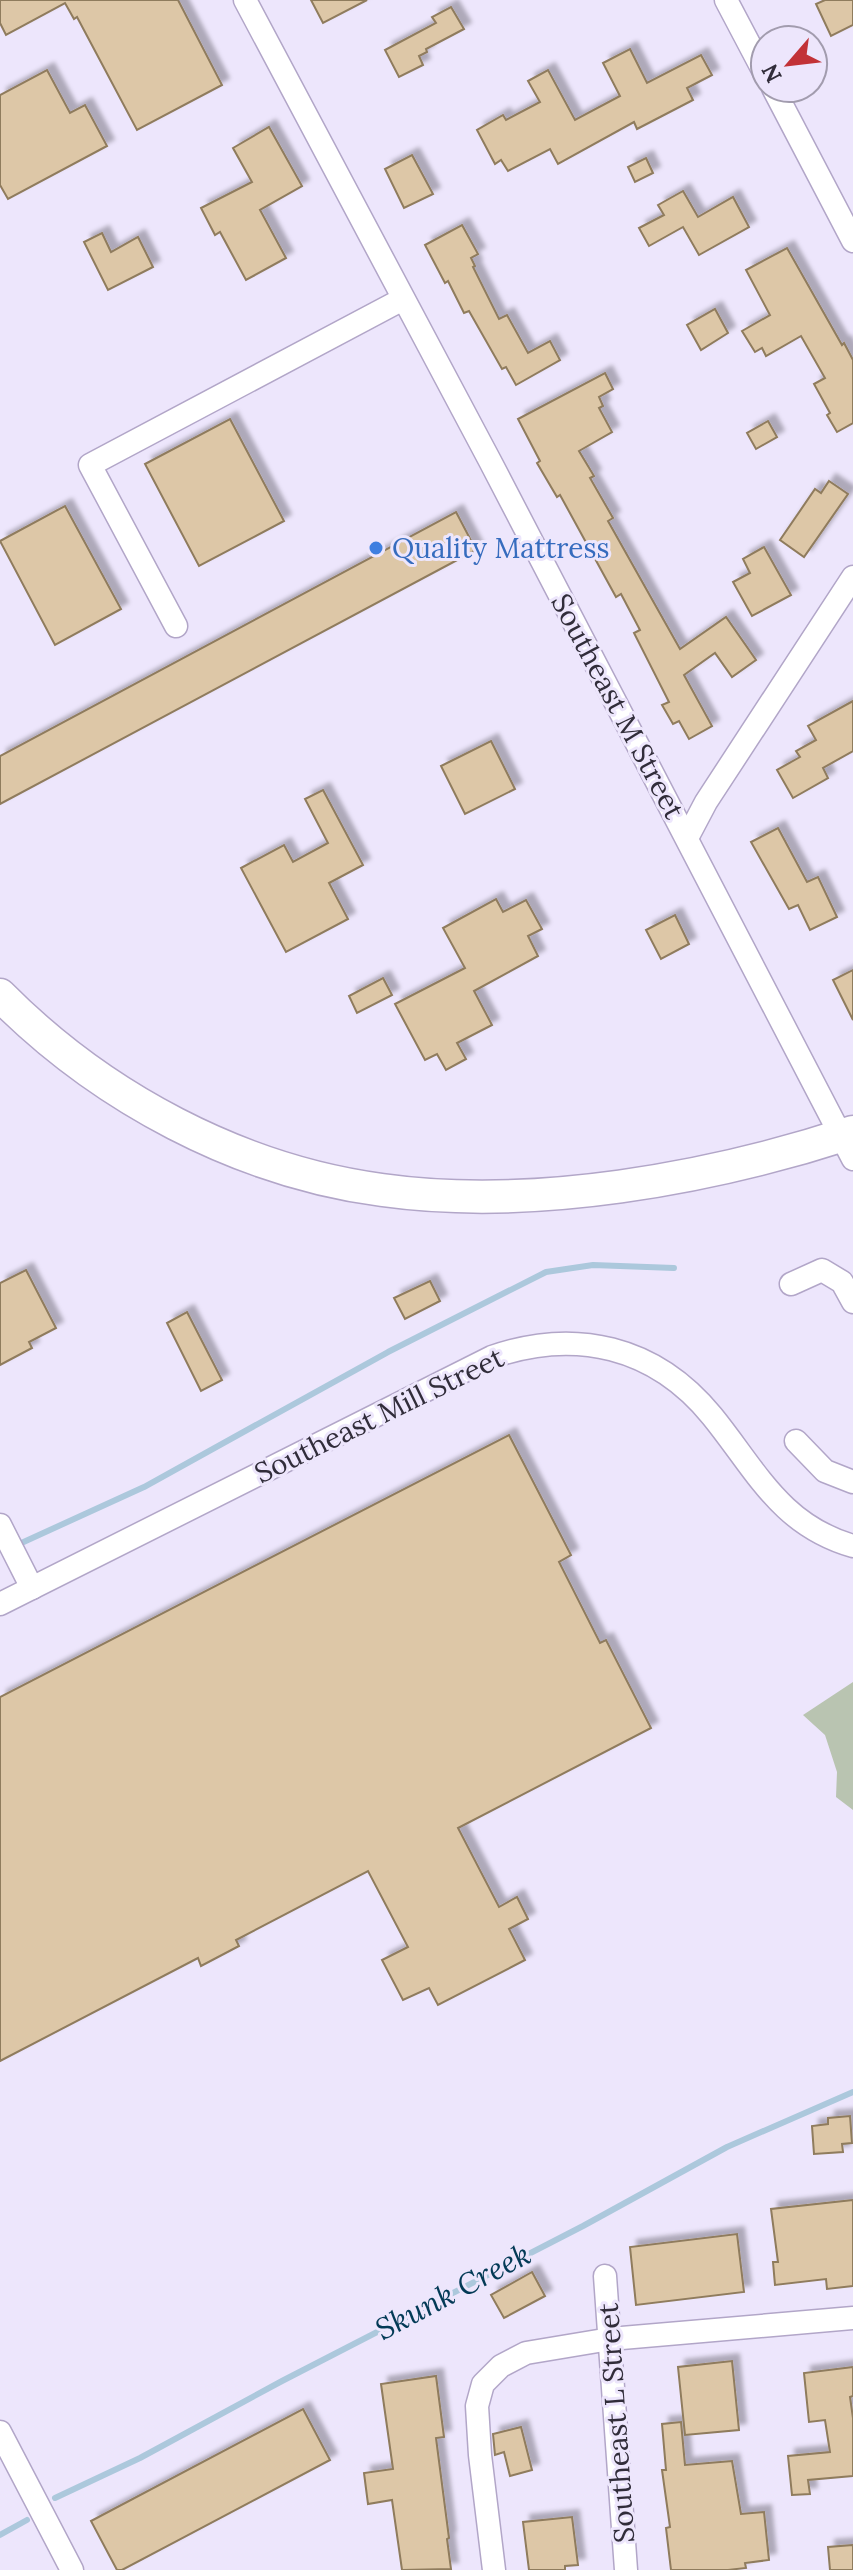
<svg xmlns="http://www.w3.org/2000/svg" width="853" height="2570" font-family="Lora,serif">
	<defs>
		<filter id="shadow"><feDropShadow dx="7" dy="-7" stdDeviation="2" flood-color="#0004"/></filter>
	</defs>
	<rect width="100%" height="100%" fill="#ede6fc"/>
	<path fill="#b9c4b1" d="M853,1682V1810L836,1797L837,1772L825,1735L803,1715Z"/>
	<g fill="none" stroke-linecap="round" stroke-linejoin="round">
		<g stroke="#acc8dc" stroke-width="6">
			<path d="M17,1545L144,1487L388,1352L546,1272L593,1265L674,1268"/>
			<path d="M55,2498L140,2458L282,2381L583,2226L727,2147L853,2092"/>
			<path d="M0,2535L27,2520"/>
		</g>
	</g>
	<g fill="#ddc7a7" stroke="#8f7b5d" stroke-width="2" filter="url(#shadow)">
		<path d="M0,0H178L222,85L137,130L77,17L74,19L65,3L6,35L0,23Z"/>
		<path d="M311,0H367L323,23Z"/>
		<path d="M825,0H853V25L831,36L816,4Z"/>
		<path d="M451,7L464,29L426,49L427,52L419,56L423,65L399,77L385,50L436,23L432,17Z"/>
		<path d="M630,49L647,83L701,55L712,75L687,88L693,100L637,129L634,122L558,164L550,149L508,171L501,160L495,164L477,130L503,115L506,120L540,102L528,81L548,70L575,120L620,96L603,63Z"/>
		<path d="M47,70L70,113L85,105L107,146L8,199L0,185V95Z"/>
		<path d="M269,127L302,186L260,210L286,258L246,280L220,232L215,235L201,208L252,182L233,148Z"/>
		<path d="M412,155L433,194L404,208L385,169Z"/>
		<path d="M646,158L653,173L635,182L628,167Z"/>
		<path d="M683,191L698,217L733,197L749,227L699,255L683,227L649,246L639,228L664,215L658,205Z"/>
		<path d="M462,225L478,254L471,258L475,266L473,267L499,319L507,315L528,353L550,341L560,360L516,385L506,367L502,369L469,311L464,313L448,281L445,283L425,245Z"/>
		<path d="M102,233L111,252L138,237L153,267L108,290L84,242Z"/>
		<path d="M787,248L842,345L844,343L853,360V423L837,432L827,415L830,413L814,384L825,378L801,336L766,356L762,348L755,352L742,331L770,315L746,270Z"/>
		<path d="M715,309L728,333L701,350L687,325Z"/>
		<path d="M605,373L613,389L599,397L603,406L599,408L612,432L579,451L594,476L590,478L613,518L608,521L680,649L726,617L756,660L732,677L715,653L684,675L712,726L689,739L679,721L673,724L662,705L669,702L634,633L640,630L621,594L616,597L560,495L557,497L537,463L540,461L518,419Z"/>
		<path d="M230,419L284,521L199,566L145,464Z"/>
		<path d="M768,421L777,437L756,449L747,433Z"/>
		<path d="M829,481L848,494L804,557L780,540L815,489L821,493Z"/>
		<path d="M65,506L121,609L55,645L0,541Z"/>
		<path d="M456,512L476,550L0,804V756Z"/>
		<path d="M764,547L791,595L752,616L733,582L750,573L743,559Z"/>
		<path d="M853,701V751L823,768L828,778L793,798L777,770L800,757L796,751L816,740L808,726Z"/>
		<path d="M491,741L515,789L465,814L441,766Z"/>
		<path d="M323,790L363,865L329,883L348,919L286,952L241,868L284,845L293,862L328,843L305,799Z"/>
		<path d="M778,828L807,882L818,877L837,917L810,930L798,905L789,909L751,842Z"/>
		<path d="M496,899L503,912L526,900L542,929L528,936L538,956L474,991L492,1025L457,1043L466,1059L446,1070L437,1054L425,1060L395,1004L465,968L443,928Z"/>
		<path d="M675,915L689,944L661,959L646,930Z"/>
		<path d="M853,970V1020L833,980Z"/>
		<path d="M383,978L392,995L357,1013L349,996Z"/>
		<path d="M26,1270L56,1328L29,1342L32,1348L0,1365V1283Z"/>
		<path d="M430,1281L440,1301L405,1319L394,1298Z"/>
		<path d="M187,1312L222,1380L201,1391L167,1323Z"/>
		<path d="M509,1435L571,1555L559,1562L600,1643L606,1640L651,1728L458,1828L499,1907L517,1897L528,1919L509,1929L525,1960L438,2005L429,1988L403,2000L382,1960L408,1947L368,1871L236,1940L239,1946L201,1966L198,1958L0,2061V1697Z"/>
		<path d="M850,2116L852,2143L842,2144L843,2152L814,2154L812,2126L828,2124V2118Z"/>
		<path d="M853,2200V2286L827,2289L826,2279L775,2285L773,2262H778L771,2209Z"/>
		<path d="M737,2234L744,2292L636,2305L630,2247Z"/>
		<path d="M532,2272L545,2296L504,2318L491,2295Z"/>
		<path d="M732,2361L739,2430L685,2435L678,2367Z"/>
		<path d="M853,2367V2396L850,2397L853,2418V2476L808,2480L810,2494L792,2495L788,2456L830,2452L825,2420L809,2422L804,2373Z"/>
		<path d="M436,2376L444,2437L436,2438L449,2538L447,2539L451,2569L402,2570L392,2500L368,2504L364,2473L393,2469L381,2384Z"/>
		<path d="M303,2409L330,2460L122,2570H117L91,2521Z"/>
		<path d="M681,2422L685,2465L732,2461L741,2514L764,2512L769,2560L745,2563L746,2568L728,2570H671L666,2528L670,2527L662,2470H666L662,2424Z"/>
		<path d="M521,2427L532,2470L510,2476L504,2452L495,2455L493,2434Z"/>
		<path d="M572,2517L578,2565L565,2566V2570H529L523,2522Z"/>
		<path d="M853,2545V2570H830L828,2547Z"/>
	</g>
	<g fill="none" stroke-linecap="round" stroke-linejoin="round">
		<defs>
			<g id="minor">
				<path d="M245,0L490,461L853,1159"/>
				<path d="M726,0L765,74"/>
				<path d="M773,88L853,241"/>
				<path d="M176,626L90,465L403,299"/>
				<path d="M687,838L706,802L853,577"/>
				<path d="M791,1284L822,1270L842,1282L853,1302"/>
				<path d="M796,1441L825,1471L853,1482"/>
				<path d="M0,1525L32,1588"/>
				<path d="M0,1604L492,1357C575,1328 655,1346 712,1416C756,1470 780,1525 853,1546"/>
				<path d="M605,2276L626,2570"/>
				<path d="M0,2432L72,2570"/>
				<path d="M494,2570L480,2455L477,2406L483,2384L501,2366L526,2353L610,2339L853,2318"/>
			</g>
			<path id="highway" d="M0,995C101,1097 239,1171 382,1190C532,1211 710,1179 853,1132"/>
		</defs>
		<use href="#minor" stroke="#b2a6c8" stroke-width="25"/>
		<use href="#highway" stroke="#b2a6c8" stroke-width="35"/>
		<use href="#minor" stroke="#fff" stroke-width="22"/>
		<use href="#highway" stroke="#fff" stroke-width="32"/>
	</g>
	<circle fill="#3f7fe0" stroke="#ede6fc" stroke-width="3" cx="376" cy="548" r="8"/>
	<g text-anchor="middle" stroke-width="6" stroke-linejoin="round" paint-order="stroke">
		<g font-size="28" fill="#366cbe" stroke="#ede6fc" text-anchor="start">
			<text x="392" y="558">Quality Mattress</text>
		</g>
		<g font-size="28" fill="#312d3a" stroke="#ede6fc">
			<text transform="translate(618 706) rotate(62)" y="10">Southeast M Street</text>
			<text transform="translate(379 1415) rotate(-26)" y="10">Southeast Mill Street</text>
			<text transform="translate(616 2423) rotate(-94)" y="10">Southeast L Street</text>
		</g>
		<g font-size="30" font-style="italic" fill="#033a56" stroke="#ede6fc">
			<text transform="translate(453 2292) rotate(-28)" y="10">Skunk Creek</text>
		</g>
	</g>
	<g transform="translate(789 64) rotate(242)"><circle r="38" fill="#ede6fc" stroke="#a29cae" stroke-width="2"/>
	<path d="M0-6L14 30L0 20L-14 30Z" fill="#c23237"/>
	<text y="-12" font-size="22" font-weight="bold" text-anchor="middle" fill="#312d3a">N</text>
	</g>
</svg>
